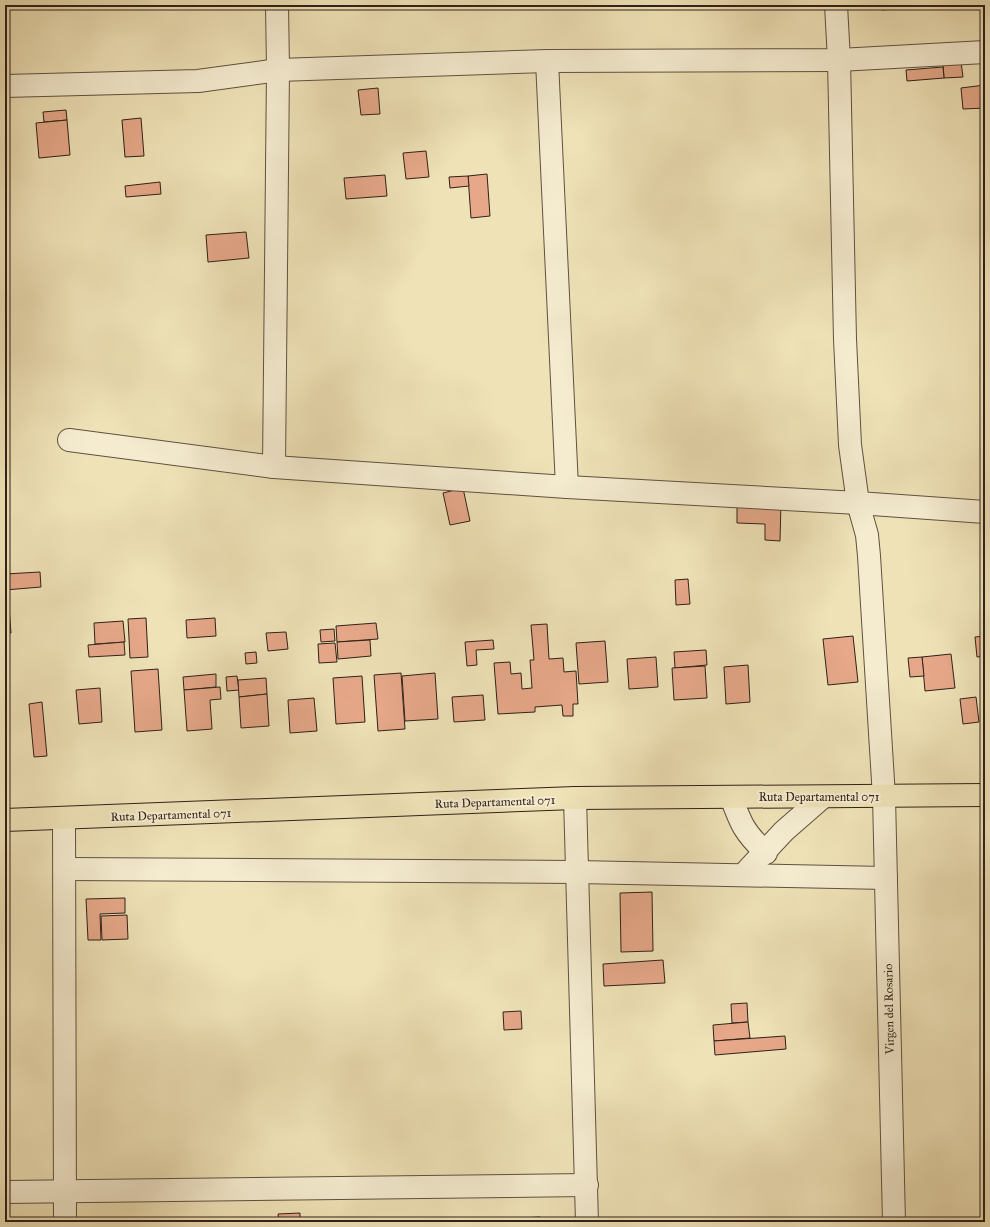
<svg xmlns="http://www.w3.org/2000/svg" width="990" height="1227" font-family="'IM FELL Great Primer',serif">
	<rect width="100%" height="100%" fill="#efe2b7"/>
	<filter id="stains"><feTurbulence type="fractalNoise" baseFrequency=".005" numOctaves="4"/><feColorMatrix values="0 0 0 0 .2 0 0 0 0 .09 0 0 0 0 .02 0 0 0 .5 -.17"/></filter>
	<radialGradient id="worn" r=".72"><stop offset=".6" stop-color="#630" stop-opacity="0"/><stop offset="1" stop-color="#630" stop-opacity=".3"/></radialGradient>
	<g fill="#e6a889" stroke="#2f2118">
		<path d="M881,5H925V6L882,10Z"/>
		<path d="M961,62L963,77L944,78L943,64Z"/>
		<path d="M943,67L944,78L907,81L906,70Z"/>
		<path d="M985,85V108L963,109L961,88Z"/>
		<path d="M378,88L380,114L361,115L358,90Z"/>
		<path d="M66,110L67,120L44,122L43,112Z"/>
		<path d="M141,118L144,156L125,157L122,120Z"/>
		<path d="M67,120L70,155L39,158L36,123Z"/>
		<path d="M426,151L429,177L406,179L403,153Z"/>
		<path d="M487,174L490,216L471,218L468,176Z"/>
		<path d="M385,175L387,196L346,199L344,178Z"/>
		<path d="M468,176L469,186L450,188L449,177Z"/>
		<path d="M160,182L161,194L126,197L125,186Z"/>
		<path d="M246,232L249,258L208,262L206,235Z"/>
		<path d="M981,451H985V473H984Z"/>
		<path d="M463,488L470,521L450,525L443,493Z"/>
		<path d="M737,499L781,501L780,541L765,540V524L737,523Z"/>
		<path d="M40,572L41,587L5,590V574Z"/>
		<path d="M688,579L690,604L676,605L675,580Z"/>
		<path d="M9,608L11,633H5V609Z"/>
		<path d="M146,618L148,657L130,658L128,619Z"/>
		<path d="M215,618L216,636L187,638L186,620Z"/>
		<path d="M123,621L125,642L95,644L94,623Z"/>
		<path d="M376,623L378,639L337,642L336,626Z"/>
		<path d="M547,624L549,659L563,658L564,672L576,671L578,704H573V716H563L562,705L535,707V712L498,714L494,663L510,662L511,674L521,673L522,689L532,688L530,660H534L531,625Z"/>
		<path d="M334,629L335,641L321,642L320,630Z"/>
		<path d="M286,632L288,649L268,651L266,633Z"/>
		<path d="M853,636L858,682L828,685L823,639Z"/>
		<path d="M985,636V656L977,657L975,637Z"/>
		<path d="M370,640L371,656L338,659L337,642Z"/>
		<path d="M493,640L494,649L476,650L477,665L467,666L465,642Z"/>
		<path d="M605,641L608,682L579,684L576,643Z"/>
		<path d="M124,642L125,655L89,657L88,645Z"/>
		<path d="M335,643L337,662L319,663L318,644Z"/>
		<path d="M706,650L707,665L675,668L674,652Z"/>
		<path d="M256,652L257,663L246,664L245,653Z"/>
		<path d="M951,654L955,688L925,691L922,657Z"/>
		<path d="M656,657L658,687L629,689L627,659Z"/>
		<path d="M922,657L924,676L910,677L908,658Z"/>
		<path d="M748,665L750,702L726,704L724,667Z"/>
		<path d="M705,666L707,698L674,700L672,668Z"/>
		<path d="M158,669L162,730L135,732L131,671Z"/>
		<path d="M401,673L405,729L378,731L374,675Z"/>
		<path d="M435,673L438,719L405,721L402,676Z"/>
		<path d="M216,674V687L184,690L183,677Z"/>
		<path d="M237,676L239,690L227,691L226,677Z"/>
		<path d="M362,676L365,722L336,724L333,678Z"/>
		<path d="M266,678L267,694L239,697L238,680Z"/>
		<path d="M220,687L221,699L210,700L212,729L187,731L184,690Z"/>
		<path d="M100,688L102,722L79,724L76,690Z"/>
		<path d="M267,694L269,726L241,728L239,697Z"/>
		<path d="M483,695L485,720L454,722L452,697Z"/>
		<path d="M976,697L979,722L963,724L960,699Z"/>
		<path d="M314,698L317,731L290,733L288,700Z"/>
		<path d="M42,702L47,756L34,757L29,704Z"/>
		<path d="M652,892L653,951L621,952L620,893Z"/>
		<path d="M125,898V913L100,914L101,940H88L86,899Z"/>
		<path d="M127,915L128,939L102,940L101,916Z"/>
		<path d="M663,960L665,983L604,986L603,964Z"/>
		<path d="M747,1003L748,1022L732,1023L731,1004Z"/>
		<path d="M521,1011L522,1029L504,1030L503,1012Z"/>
		<path d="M748,1022L750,1038L714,1041L713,1025Z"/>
		<path d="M785,1036L786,1049L715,1055L714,1041Z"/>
		<path d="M300,1213V1222H279L278,1214Z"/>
		<path d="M540,1217V1222H503V1219Z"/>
		<path d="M203,1219L204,1222H180V1221Z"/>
		<path d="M247,1219L248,1222H223Z"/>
	</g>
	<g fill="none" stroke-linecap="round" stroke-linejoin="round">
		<defs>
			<g id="minor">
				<path d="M836,5L839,60L845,339L850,445L858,503L867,535L869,556L884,797L894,1222"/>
				<path d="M547,61L567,487"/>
				<path d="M5,86L198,81L278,70L547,61L839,60L985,52"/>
				<path d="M69,440L274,467L567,487L858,503L985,512"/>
				<path d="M274,467L278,70L277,5"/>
				<path d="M731,797C741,824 744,832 766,853"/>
				<path d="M575,798L587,1222"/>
				<path d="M64,819L65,1222"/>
				<path d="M65,869L577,872L886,878"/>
				<path d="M743,875L784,831L823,797"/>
				<path d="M5,1192L587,1185"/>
			</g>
			<path id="major" d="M5,820L575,798L985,795"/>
		</defs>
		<use href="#minor" stroke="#5f5140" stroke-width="24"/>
		<use href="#major" stroke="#2f2118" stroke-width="24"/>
		<use href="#minor" stroke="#f5ecd0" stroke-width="22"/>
		<use href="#major" stroke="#efe2b7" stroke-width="22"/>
	</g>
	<g text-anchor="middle" stroke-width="4" stroke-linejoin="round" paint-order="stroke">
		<g font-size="12" fill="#2f2118" stroke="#f5ecd0">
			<text x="819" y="801">Ruta Departamental 071</text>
			<text transform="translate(495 802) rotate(-2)" y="4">Ruta Departamental 071</text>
			<text transform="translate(171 815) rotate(-2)" y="4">Ruta Departamental 071</text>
			<text transform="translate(889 1009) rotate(-91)" y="4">Virgen del Rosario</text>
		</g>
	</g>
	<rect width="990" height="1227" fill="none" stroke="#efe2b7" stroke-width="20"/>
	<rect x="6" y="6" width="978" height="1215" fill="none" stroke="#2f2118" stroke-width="2"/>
	<rect x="10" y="10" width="970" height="1207" fill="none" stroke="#2f2118"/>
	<rect width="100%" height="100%" filter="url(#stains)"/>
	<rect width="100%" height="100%" fill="url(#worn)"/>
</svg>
